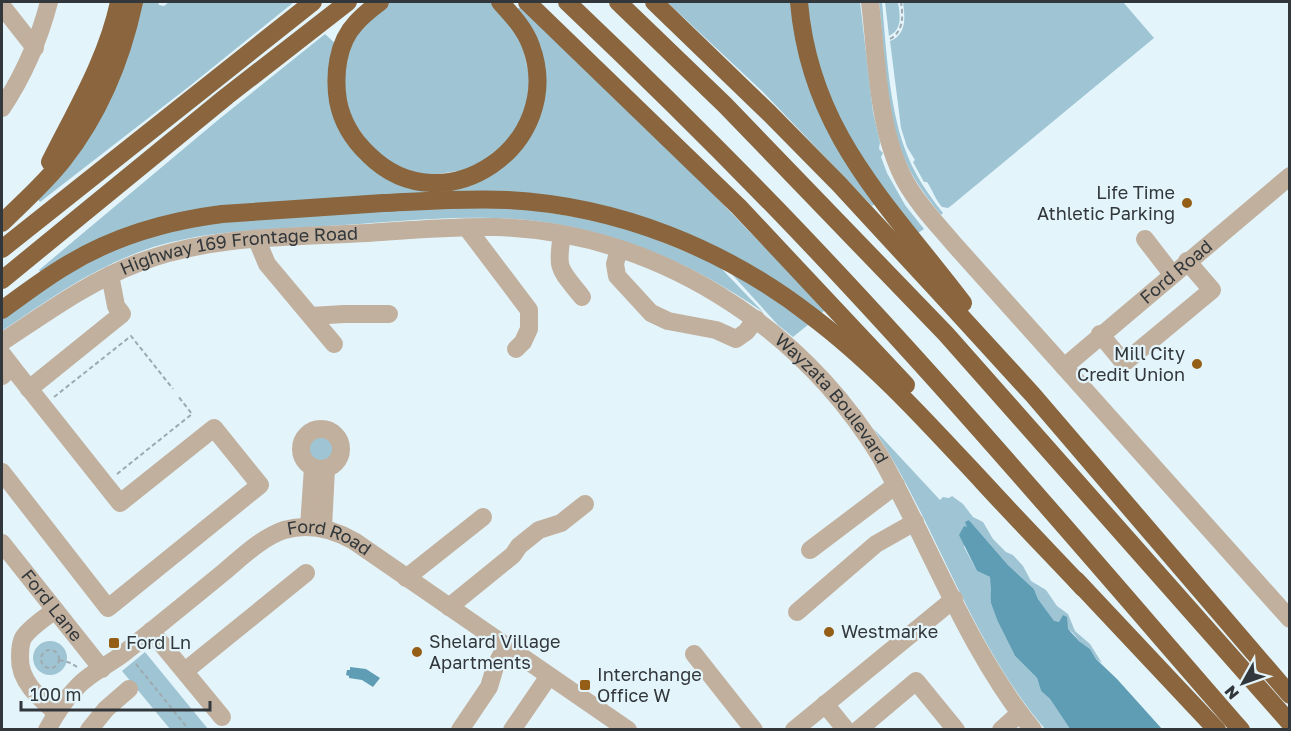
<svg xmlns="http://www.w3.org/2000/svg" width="1291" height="731" font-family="'Golos Text',sans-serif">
	<rect width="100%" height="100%" fill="#e3f4fb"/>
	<g fill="#9fc5d4">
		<path d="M141,2H158L159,5L164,6L169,2H294L191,85L40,202L36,197Z"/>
		<path d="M390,2H493L520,36L532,88L516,134L473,169L422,176L379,157L348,114L342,74L351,42L367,22Z"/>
		<path d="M667,2H794L798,31L876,203L872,206L763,92Z"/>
		<path d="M804,2H860L873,112L880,142L879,149L883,153L881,157L887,173L905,205L924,229L915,235L879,190L826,98Z"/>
		<path d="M879,2H882C886,47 889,106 905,149C913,172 927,193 943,213L941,215C928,199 916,183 907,165C885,116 885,54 879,2Z"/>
		<path d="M885,2H898C900,15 903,29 889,36Z"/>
		<path d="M903,2H1123L1154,38L952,205L948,208L942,207C935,199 933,191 927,182H924L913,162L915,160L907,147L901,128L890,41C907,35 905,17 903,2Z"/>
		<path d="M520,7L693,173L825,310L818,316L804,304L595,207L225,208L42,275L39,270L218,120L325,34L337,45L336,117L406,184L508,160L525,145L534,130L543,105L544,93L516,11Z"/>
		<path d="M443,207L521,208L593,220L643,234L718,265L763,312C684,257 591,220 493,218C438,216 382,223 326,226C263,230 199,230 139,252C89,271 46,301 2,331V317L41,288L120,244L202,223Z"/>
		<path d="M728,270L761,289L809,324L793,337L778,325Z"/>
		<path d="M874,429L940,500L943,497L949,498L952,496L963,504L973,517L983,522L993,539L1006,552L1013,555L1023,566L1031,581L1046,590L1057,606L1068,614L1075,631L1090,644L1102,663L1096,659L1090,649L1079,641L1072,632L1054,622L1038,599L1034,589L1008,565L969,520L964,547L977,571L990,577V590L998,622L1015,656L1037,678L1041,691L1050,699L1070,729H1045C970,641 937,526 874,429Z"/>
		<circle cx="321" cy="449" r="13"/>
		<circle cx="50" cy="658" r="17"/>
		<path d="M145,652L208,729H170L122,671Z"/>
	</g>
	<g fill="#5f9db5">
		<path d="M969,520L1008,565L1034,589L1038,599L1054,621L1059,622L1063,615L1067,617L1068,629L1079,641L1090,649L1096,659L1117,679L1162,729H1070L1050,699L1041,691L1037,678L1015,656L998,622L991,603L990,577L977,571L959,535L964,526L967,527L965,522Z"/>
		<path d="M350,667L366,669L380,678L373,687L362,680L349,678V676L346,675L347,670H350Z"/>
	</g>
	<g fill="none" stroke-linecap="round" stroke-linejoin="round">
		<g stroke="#9daab0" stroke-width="2" stroke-dasharray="4.5 3" stroke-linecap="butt">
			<path d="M890,39C904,31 903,16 901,2"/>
			<path d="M54,397L131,336L173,389"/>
			<path d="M117,474L192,414L178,396"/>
			<circle cx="50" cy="659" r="9"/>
			<path d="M59,660L71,663L77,667"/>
			<path d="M136,664L189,730"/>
		</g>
		<g stroke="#c2b09e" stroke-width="18">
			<path d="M870,2C877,59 877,129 905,181C918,204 936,223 953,243L1290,619"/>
			<path d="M2,6L35,48"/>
			<path d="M2,108C24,75 39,40 49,2"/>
			<path d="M467,228L529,310V329L523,342L516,349"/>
			<path d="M562,235C556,271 560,269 582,297"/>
			<path d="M1145,239L1172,274"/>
			<path d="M257,240L267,264L334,344"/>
			<path d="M619,249L615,264L617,276L651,313L668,321L716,330L736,339L746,332L756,319"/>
			<path d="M311,316L344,314H389"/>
			<path d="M1100,334L1124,363L1212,290L1187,261"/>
			<path id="s1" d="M2,342C46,313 88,282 138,263C210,235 292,237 368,233C410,230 453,226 496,227C654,232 798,323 880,456C930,545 968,650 1033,730"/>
			<path d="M2,354L12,367L2,376"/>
			<path id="s2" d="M1064,367L1290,176"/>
			<path d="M29,389L122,314L116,306L110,275"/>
			<circle cx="321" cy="449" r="20"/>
			<path d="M2,472L108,608L260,485L214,428L120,503L12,367"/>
			<path d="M309,527L313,467"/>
			<path d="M323,528L326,468"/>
			<path id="s3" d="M2,543L102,669"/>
			<path d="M810,550L896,485"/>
			<path d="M406,578L483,517"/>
			<path d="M449,607L513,555L519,546L539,530L561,523L585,504"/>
			<path d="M55,610C45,618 30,627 23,638C20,644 20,650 20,657C19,681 39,698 57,713"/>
			<path d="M797,612L876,544L915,522"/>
			<path d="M151,631L222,717"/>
			<path d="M694,654L754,730"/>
			<path d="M185,671L306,573"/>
			<path d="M825,704L846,730"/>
			<path id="s4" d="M47,730C56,713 66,698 79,685C92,672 110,664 124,653C158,626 191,599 224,572C242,557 261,538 284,530C309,523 333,529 354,541L628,730"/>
			<path d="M89,730L106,709L129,689"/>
			<path d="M460,730L489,687L495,667L506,646"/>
			<path d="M512,730L549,676"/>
			<path d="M794,730L954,599"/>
			<path d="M858,730L916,681L956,730"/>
			<path d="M1001,730L1020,713"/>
		</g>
		<g stroke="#8a653d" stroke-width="18">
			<path d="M380,2C372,8 363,15 356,23C337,43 334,75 338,101C342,122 353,140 369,155C444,229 567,144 531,46C525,29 512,15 500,2"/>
			<path d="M527,2L739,207L906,385"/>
			<path d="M567,2C644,75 720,150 794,227C949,389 1094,561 1241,730"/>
			<path d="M618,2L725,105L946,334L1290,723"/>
			<path d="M654,2L770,114L839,184L936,289L1033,395L1290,695"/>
			<path d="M799,2C810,133 888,204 963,303"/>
			<path d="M50,162C76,110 107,59 119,2"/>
			<path d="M2,223C22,203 45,183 63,160C99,114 122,58 134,2"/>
			<path d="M2,249L313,2"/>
			<path d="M2,280L227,96L348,2"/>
			<path d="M2,310C21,296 41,281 62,268C111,237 166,221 222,214C276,210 329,207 383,203C425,201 467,198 508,200C618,206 723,248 810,315C874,363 928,423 983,482C1016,518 1050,553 1083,588"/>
			<path d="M1076,580L1217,730"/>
		</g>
	</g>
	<g fill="#955e17" stroke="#e3f4fb" stroke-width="2">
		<circle cx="1187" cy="203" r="6"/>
		<circle cx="1197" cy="364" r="6"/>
		<circle cx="829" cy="632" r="6"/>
		<rect x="108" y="637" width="12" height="12" rx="3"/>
		<circle cx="417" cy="652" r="6"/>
		<rect x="579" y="679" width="12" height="12" rx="3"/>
	</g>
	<g text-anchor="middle" stroke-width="4.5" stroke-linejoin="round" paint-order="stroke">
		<g font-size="18" fill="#31373a" stroke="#e3f4fb" text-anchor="start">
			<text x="1175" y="199" text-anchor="end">Life Time<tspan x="1175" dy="21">Athletic Parking</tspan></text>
			<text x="1185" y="360" text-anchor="end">Mill City<tspan x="1185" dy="21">Credit Union</tspan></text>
			<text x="841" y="638">Westmarke</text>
			<text x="429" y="648">Shelard Village<tspan x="429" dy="21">Apartments</tspan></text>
			<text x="126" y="649">Ford Ln</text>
			<text x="597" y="681">Interchange<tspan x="597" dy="21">Office W</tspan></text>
		</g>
		<g font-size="18" fill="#31373a" stroke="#e3f4fb">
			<text dy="6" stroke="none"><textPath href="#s1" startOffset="260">Highway 169 Frontage Road</textPath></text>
			<text dy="6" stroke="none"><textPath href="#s2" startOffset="147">Ford Road</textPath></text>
			<text dy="6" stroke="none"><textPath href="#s1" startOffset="909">Wayzata Boulevard</textPath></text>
			<text dy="6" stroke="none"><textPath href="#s4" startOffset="360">Ford Road</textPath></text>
			<text dy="6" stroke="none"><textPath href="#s3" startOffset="80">Ford Lane</textPath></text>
		</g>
	</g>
	<rect width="1291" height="731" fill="none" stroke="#31373a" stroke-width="6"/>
	<g transform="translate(1243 683) rotate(230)" stroke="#e3f4fb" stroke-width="4.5" paint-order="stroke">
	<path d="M0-4.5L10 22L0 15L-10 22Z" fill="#31373a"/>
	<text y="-9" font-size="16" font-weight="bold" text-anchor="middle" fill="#31373a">N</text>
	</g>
	<path d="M21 701v9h189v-9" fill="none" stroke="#31373a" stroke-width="3"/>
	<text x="30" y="701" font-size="18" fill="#31373a" stroke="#e3f4fb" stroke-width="4.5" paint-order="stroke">100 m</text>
</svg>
